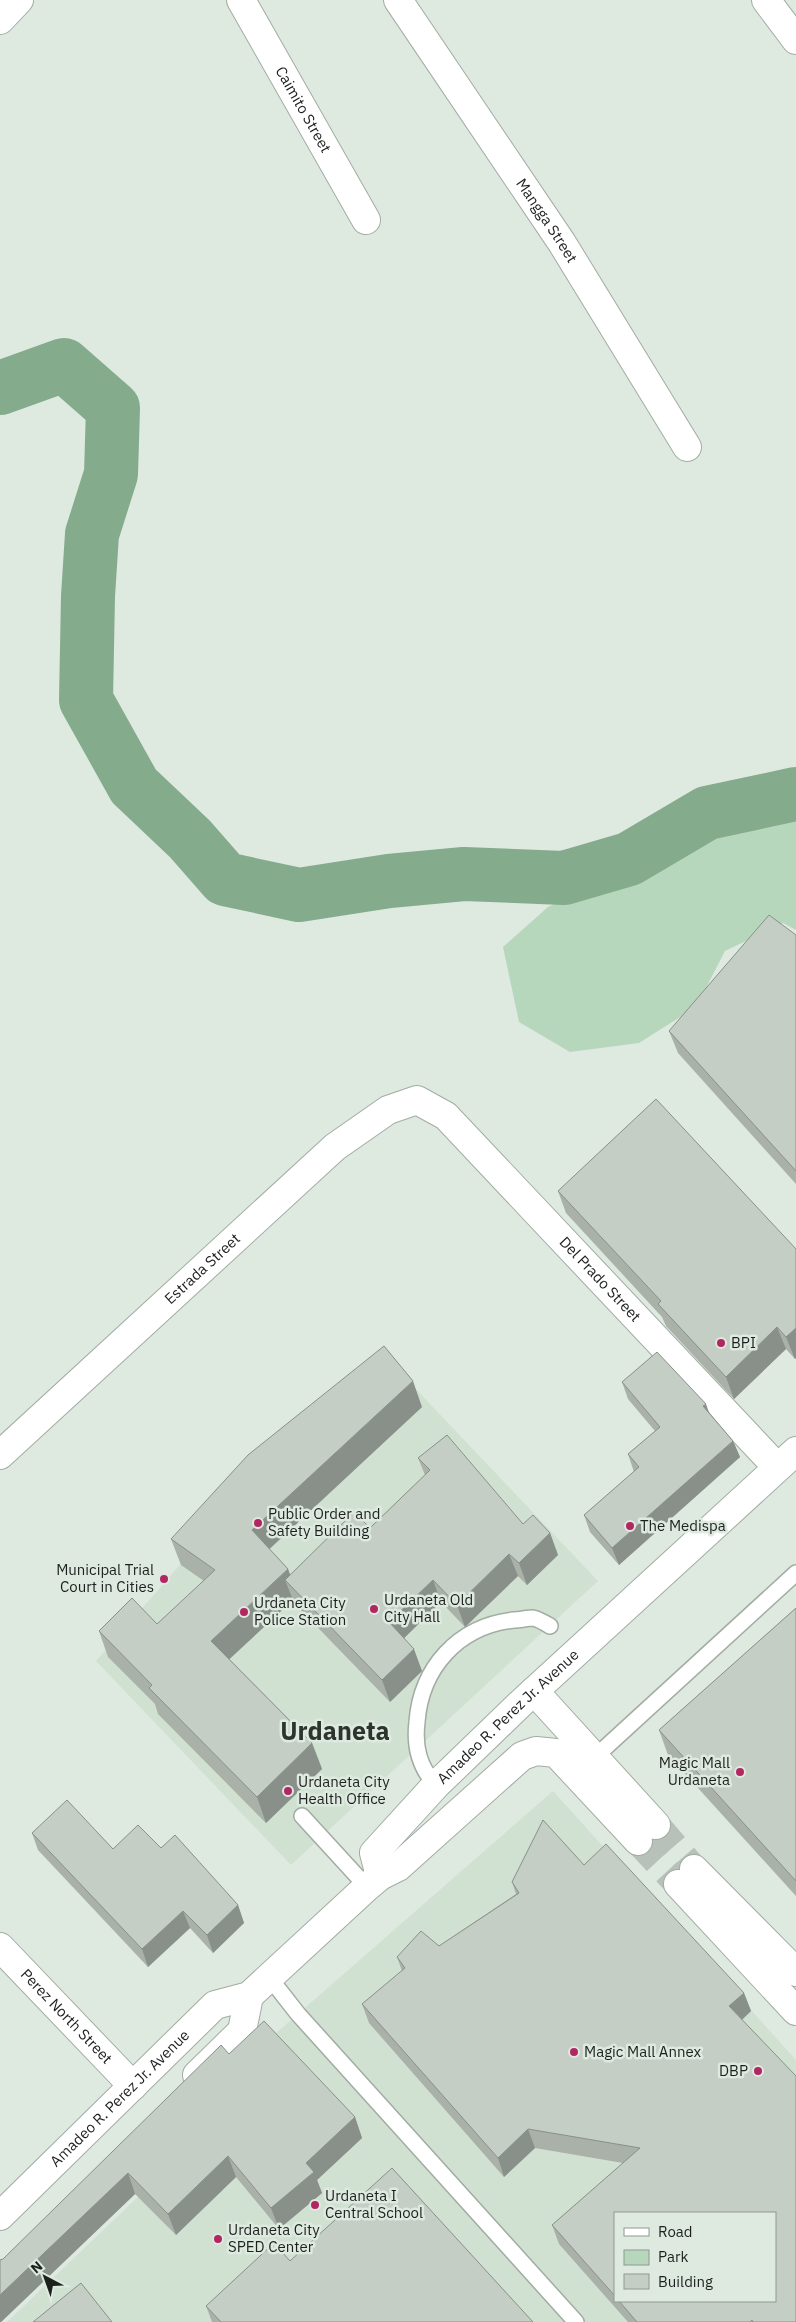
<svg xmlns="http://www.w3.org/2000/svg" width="796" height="2322" font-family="'IBM Plex Sans',sans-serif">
	<rect width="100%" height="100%" fill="#dee9e0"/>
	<g fill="#d0e1d2" fill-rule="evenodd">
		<path d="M395,1367L598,1581L291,1865L96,1661L256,1478Z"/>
		<path d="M553,1791L796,2060V2322H7L252,2088L235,2069ZM615,2213H775V2301H615Z"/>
	</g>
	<path fill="#b6d7bc" d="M796,807V930L783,923L725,951L696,1007L639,1043L570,1052L519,1022L503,947L548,907L734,816Z"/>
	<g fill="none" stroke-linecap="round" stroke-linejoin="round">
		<path stroke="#84ab8c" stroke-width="54" d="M0,388L64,365L113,408L111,474L92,534L88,596L86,700L134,786L190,839L225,879L299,895L389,881L464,874L564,878L629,859L707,813L796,794"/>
		<g stroke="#b7c1b9" stroke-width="28" stroke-dasharray="28 14" stroke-linecap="butt">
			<path d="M656,1825L694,1869"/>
			<path d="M638,1841L678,1884"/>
		</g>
		<defs>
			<g id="lane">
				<path d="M595,1757L796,1573"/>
				<path d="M436,1785C419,1767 414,1747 417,1722C421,1668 458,1626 514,1620C520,1620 527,1618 533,1618C538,1619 545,1623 550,1626"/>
				<path d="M302,1816L367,1887"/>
				<path d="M269,1977L298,2014L576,2322"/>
			</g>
			<g id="street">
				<path id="s1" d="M241,0L366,220"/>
				<path id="s2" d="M398,0L562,243L687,447"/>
				<path d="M766,0L796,40"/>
			</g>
			<g id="secondary">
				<path d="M0,20L19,0"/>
				<path id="s3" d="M0,1455L335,1147L388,1110L417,1100L446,1116L777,1467"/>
				<path id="s4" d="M0,1947L133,2086"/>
			</g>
			<g id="primary">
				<path d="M534,1691L656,1825"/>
				<path d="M694,1869L796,1972"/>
				<path id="s5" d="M380,1876L374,1853L436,1785L520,1704L796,1451"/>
				<path d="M678,1884L796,2011"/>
				<path d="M197,2075L242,2031L249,1996"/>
				<path id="s6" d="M0,2216L215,2005L249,1996L367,1887L380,1876L398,1867L522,1756L536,1751L556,1753L638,1841"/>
			</g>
		</defs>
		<use href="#lane" stroke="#a2aca3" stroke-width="18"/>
		<use href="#street" stroke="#a2aca3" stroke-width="30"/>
		<use href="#secondary" stroke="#a2aca3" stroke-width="30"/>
		<use href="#primary" stroke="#a2aca3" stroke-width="30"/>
		<use href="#lane" stroke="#fff" stroke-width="15"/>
		<use href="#street" stroke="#fff" stroke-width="28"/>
		<use href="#secondary" stroke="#fff" stroke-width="28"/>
		<use href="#primary" stroke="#fff" stroke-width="28"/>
	</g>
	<g fill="#a9b1a9" fill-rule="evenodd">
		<path d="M796,935V1184L678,1053L669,1031Z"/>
		<path d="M558,1191L796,1249V1358L795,1359L786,1349L734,1399L666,1326L662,1317L566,1213Z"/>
		<path d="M622,1382L709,1412L733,1441L740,1457L619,1565L590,1532L584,1515L634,1472L628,1454L655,1431L628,1399Z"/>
		<path d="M422,1407L269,1549L288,1569L290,1575L370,1528L425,1475L418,1458L523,1524L550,1533L558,1555L527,1585L518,1576L465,1627L441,1602L404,1638L422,1671L390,1702L293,1602V1600L229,1659L312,1743L322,1769L266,1823L158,1714L155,1704L108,1657L99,1631L157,1624L204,1581L181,1565L171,1539Z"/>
		<path d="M796,1608V1896L668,1755L659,1730Z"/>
		<path d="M32,1833L113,1849L161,1848L238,1905L244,1923L213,1953L190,1928L148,1967L38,1850Z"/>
		<path d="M584,1865L744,1993L751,2011L742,2020L796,2322H628L559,2244L552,2225L623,2163L535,2148L504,2177L369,2023L362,2004L402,1971L397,1957L439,1946L516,1894L512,1882ZM615,2213L775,2301H615Z"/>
		<path d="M229,2054L355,2117L362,2138L317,2180L322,2193L279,2229L236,2177L176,2235L135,2194L1,2322H0L3,2259Z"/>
		<path d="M290,2261L533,2322H212L206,2306Z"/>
	</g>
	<g fill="#89908a">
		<path d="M777,1327L786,1349L734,1399L726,1377Z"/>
		<path d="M796,1328V1358L795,1359L786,1337Z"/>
		<path d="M413,1381L422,1407L262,1556L252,1530Z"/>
		<path d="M706,1404L712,1421L703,1406Z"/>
		<path d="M733,1441L740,1457L619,1565L612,1548Z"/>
		<path d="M550,1533L558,1555L527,1585L519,1563Z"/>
		<path d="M509,1554L518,1576L465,1627L457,1605Z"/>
		<path d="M288,1569L296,1591L285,1580L293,1600L221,1667L211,1641Z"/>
		<path d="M433,1580L441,1602L397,1645L389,1622Z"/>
		<path d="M414,1649L422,1671L390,1702L382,1680Z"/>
		<path d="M312,1743L322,1769L266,1823L257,1797Z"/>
		<path d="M238,1905L244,1923L213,1953L207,1935Z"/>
		<path d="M183,1911L190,1928L148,1967L142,1949Z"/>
		<path d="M744,1993L751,2011L736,2025L729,2006Z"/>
		<path d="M355,2117L362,2138L317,2180L322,2193L279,2229L271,2208L306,2163Z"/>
		<path d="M528,2129L535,2148L504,2177L498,2158Z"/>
		<path d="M228,2156L236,2177L176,2235L168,2214Z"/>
		<path d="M128,2173L135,2194L1,2322H0V2295Z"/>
	</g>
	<g fill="#c4cec5" stroke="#89908a">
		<path d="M769,915L796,935V1171L669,1031Z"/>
		<path d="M656,1099L796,1249V1328L786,1337L777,1327L726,1377L658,1304L661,1301L558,1191Z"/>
		<path d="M384,1346L413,1381L252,1530L288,1569L211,1641L312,1743L257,1797L149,1688L152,1685L99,1631L132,1598L157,1624L215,1570L171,1539L248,1455Z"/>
		<path d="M657,1352L706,1404L703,1406L733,1441L612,1548L584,1515L639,1467L628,1454L660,1427L622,1382Z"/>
		<path d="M447,1435L523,1524L533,1515L550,1533L519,1563L509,1554L457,1605L433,1580L389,1622L414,1649L382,1680L285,1580L354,1512L370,1528L430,1470L418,1458Z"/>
		<path d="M796,1608V1881L659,1730Z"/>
		<path d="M67,1800L113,1849L138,1825L161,1848L175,1835L238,1905L207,1935L183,1911L142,1949L32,1833Z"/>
		<path d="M543,1820L584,1865L606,1844L744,1993L729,2006L796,2076V2322H753L752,2320L750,2322H637L619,2301H775V2213H615V2296L552,2225L640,2148L528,2129L498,2158L362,2004L405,1968L397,1957L421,1931L439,1946L519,1893L512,1882Z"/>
		<path d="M264,2021L355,2117L306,2163L314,2172L271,2208L228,2156L168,2214L128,2173L0,2295V2260L3,2259L221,2045L229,2054Z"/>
		<path d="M392,2168L533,2322H221L206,2306L274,2243L290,2261Z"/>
		<path d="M81,2283L112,2322H33Z"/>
	</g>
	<g fill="#b22762" stroke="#dee9e0" stroke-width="2">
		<circle cx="721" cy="1343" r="5"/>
		<circle cx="258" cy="1523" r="5"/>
		<circle cx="630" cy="1526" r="5"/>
		<circle cx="164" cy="1579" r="5"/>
		<circle cx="374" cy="1609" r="5"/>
		<circle cx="244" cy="1612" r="5"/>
		<circle cx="740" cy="1772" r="5"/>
		<circle cx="288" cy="1791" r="5"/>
		<circle cx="574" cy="2052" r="5"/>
		<circle cx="758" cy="2071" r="5"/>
		<circle cx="315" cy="2205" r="5"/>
		<circle cx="218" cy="2239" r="5"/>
	</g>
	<g text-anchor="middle" stroke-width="5" stroke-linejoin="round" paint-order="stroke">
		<g font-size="15" fill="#1d211e" stroke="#dee9e0">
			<text dy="5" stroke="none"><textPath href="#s1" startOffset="126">Caimito Street</textPath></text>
			<text dy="5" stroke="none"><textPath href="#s2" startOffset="266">Mangga Street</textPath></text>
			<text dy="5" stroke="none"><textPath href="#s3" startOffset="275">Estrada Street</textPath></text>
			<text dy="5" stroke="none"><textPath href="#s3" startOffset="808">Del Prado Street</textPath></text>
			<text dy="5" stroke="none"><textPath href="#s5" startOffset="215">Amadeo R. Perez Jr. Avenue</textPath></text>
			<text dy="5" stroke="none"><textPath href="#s4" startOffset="96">Perez North Street</textPath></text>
			<text dy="5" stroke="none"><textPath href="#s6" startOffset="168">Amadeo R. Perez Jr. Avenue</textPath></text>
		</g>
		<g font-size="15" fill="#1d211e" stroke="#dee9e0" text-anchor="start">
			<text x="731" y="1348">BPI</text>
			<text x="268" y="1519">Public Order and<tspan x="268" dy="17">Safety Building</tspan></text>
			<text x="640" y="1531">The Medispa</text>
			<text x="154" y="1575" text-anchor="end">Municipal Trial<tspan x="154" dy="17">Court in Cities</tspan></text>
			<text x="384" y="1605">Urdaneta Old<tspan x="384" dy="17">City Hall</tspan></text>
			<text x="254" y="1608">Urdaneta City<tspan x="254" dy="17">Police Station</tspan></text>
			<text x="730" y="1768" text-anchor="end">Magic Mall<tspan x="730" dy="17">Urdaneta</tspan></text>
			<text x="298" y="1787">Urdaneta City<tspan x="298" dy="17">Health Office</tspan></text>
			<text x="584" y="2057">Magic Mall Annex</text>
			<text x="748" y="2076" text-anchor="end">DBP</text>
			<text x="325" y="2201">Urdaneta I<tspan x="325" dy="17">Central School</tspan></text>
			<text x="228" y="2235">Urdaneta City<tspan x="228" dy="17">SPED Center</tspan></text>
		</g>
		<g font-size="25" font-weight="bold" fill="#2c342d" stroke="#dee9e0">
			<text x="335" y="1740">Urdaneta</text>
		</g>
	</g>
	<rect x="614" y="2212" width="162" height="90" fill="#dee9e0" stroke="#919992"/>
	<rect x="624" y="2228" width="25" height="8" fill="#ffffff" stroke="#919992"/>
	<text x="658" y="2237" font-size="15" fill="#1d211e">Road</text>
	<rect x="624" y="2250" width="25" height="15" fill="#b6d7bc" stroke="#919992"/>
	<text x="658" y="2262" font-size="15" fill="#1d211e">Park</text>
	<rect x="624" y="2274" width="25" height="15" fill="#c4cec5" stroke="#919992"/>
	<text x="658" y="2287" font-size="15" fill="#1d211e">Building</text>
	<g transform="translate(45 2277) rotate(319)" stroke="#dee9e0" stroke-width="4" paint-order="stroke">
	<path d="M0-4L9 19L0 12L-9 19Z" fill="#1d211e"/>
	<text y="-8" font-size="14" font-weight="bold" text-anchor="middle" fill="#1d211e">N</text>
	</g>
</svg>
